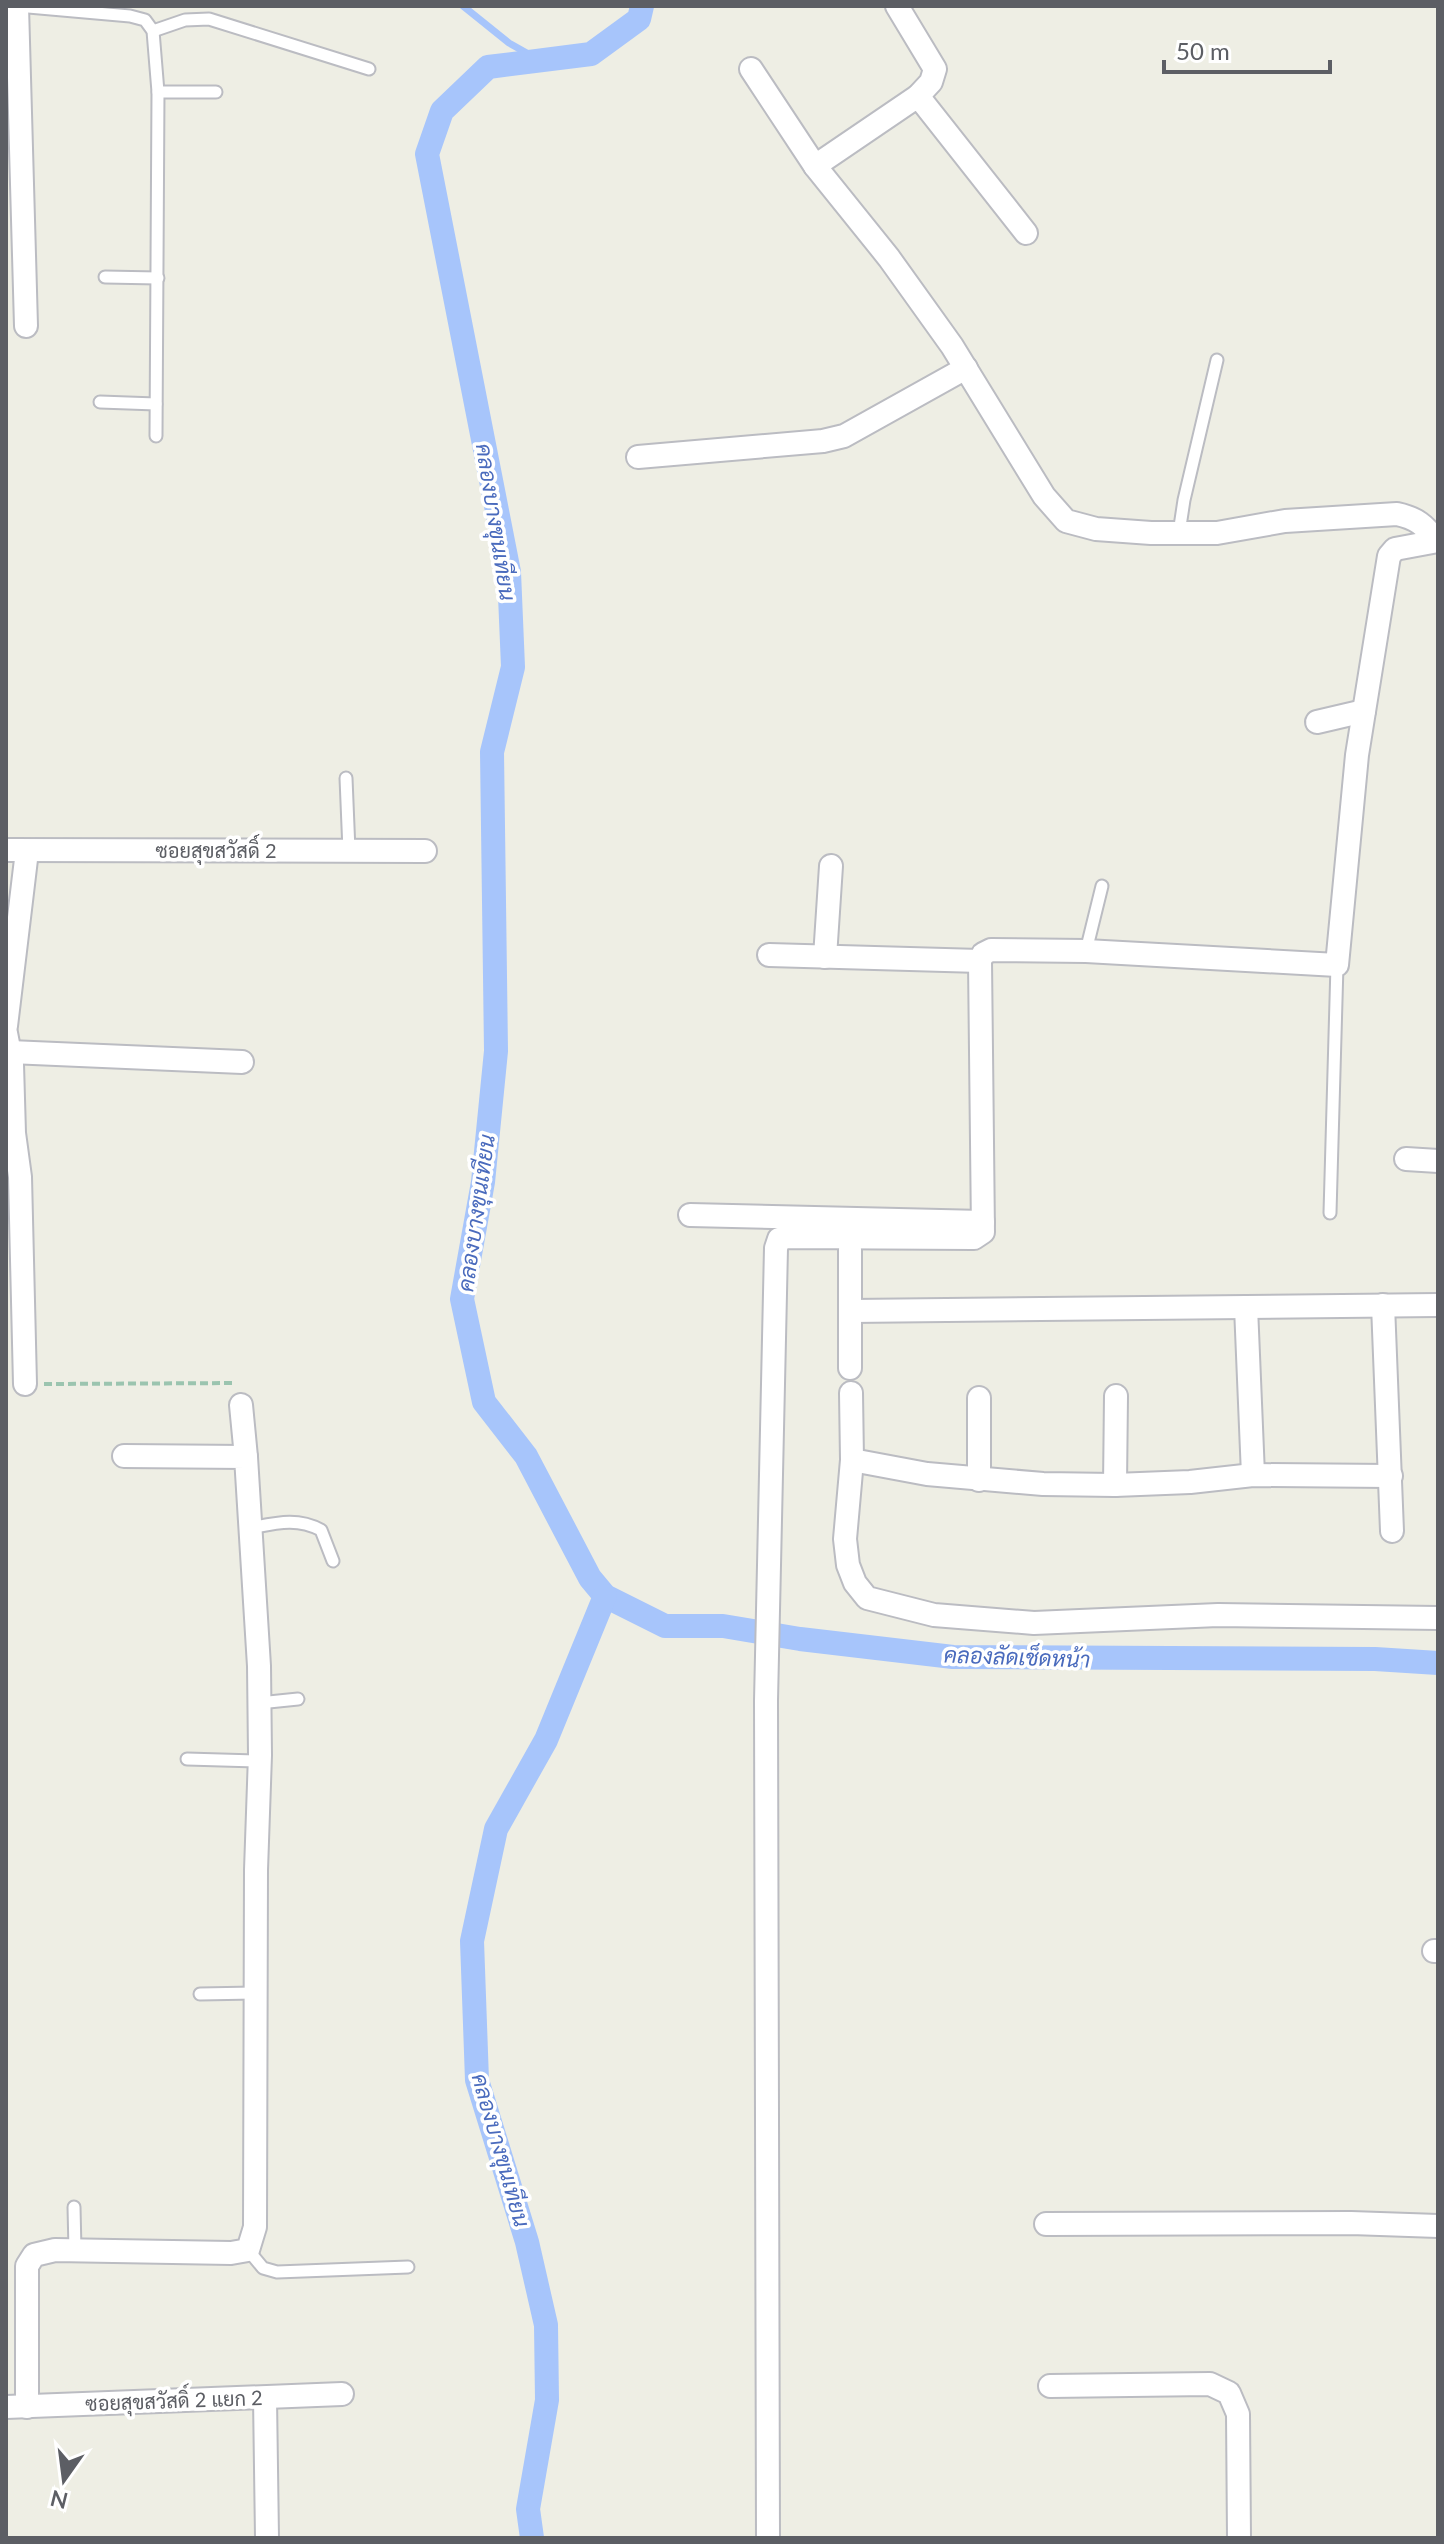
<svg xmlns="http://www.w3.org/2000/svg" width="1444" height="2544" font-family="Lato,Sarabun,sans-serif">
	<rect width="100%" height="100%" fill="#eeeee4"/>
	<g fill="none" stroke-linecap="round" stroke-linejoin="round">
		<path stroke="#a7c5fb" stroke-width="7" d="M463,6L509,43L541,61"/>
		<g stroke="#a7c5fb" stroke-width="24">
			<path d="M642,6L639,19L591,54L488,67L442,111L427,154L509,572L513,667L492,752L496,1051L483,1182L462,1299L484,1402L526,1456L590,1578L605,1596L665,1626H723L800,1639L953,1657L1375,1659L1438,1663"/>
			<path d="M532,2538L528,2509L547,2400L546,2325L527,2242L477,2080L472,1941L496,1829L546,1740L605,1596"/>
		</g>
		<defs>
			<g id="service">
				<path d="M17,6L130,16L145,20L153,31L158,92L156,436"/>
				<path d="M153,31L185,20L209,19L369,69"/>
				<path d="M158,92H216"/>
				<path d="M105,277L158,278"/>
				<path d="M100,402L156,404"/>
				<path d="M1179,533L1184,500L1217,360"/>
				<path d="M346,778L349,851"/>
				<path d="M1086,951L1102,886"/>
				<path d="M1330,1213L1337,965"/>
				<path d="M250,1528C276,1523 297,1517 321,1530L333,1561"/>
				<path d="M259,1703L298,1699"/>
				<path d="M187,1759L260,1761"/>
				<path d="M200,1994L254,1993"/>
				<path d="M74,2207L75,2250"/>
				<path d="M248,2250L263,2268L277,2272L408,2267"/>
			</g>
			<g id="minor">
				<path d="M897,6L935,69L931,82L918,96"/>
				<path d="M6,8L17,6L26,326"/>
				<path d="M751,69L815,166L889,258L952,346L1044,496L1066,521L1096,529L1151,533H1217L1285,521L1397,514C1416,518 1425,525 1436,541"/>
				<path d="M815,166L918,96L1026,233"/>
				<path d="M638,457L823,441L844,436L966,368"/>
				<path d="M1317,722L1364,711"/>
				<path d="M6,850L425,851"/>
				<path d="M769,955L980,961"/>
				<path d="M825,957L831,866"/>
				<path d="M6,1026L27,851"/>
				<path d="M6,1033L12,1064L14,1133L20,1177L25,1384"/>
				<path d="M10,1052L242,1062"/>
				<path d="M1406,1159L1438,1161"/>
				<path d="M690,1215L983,1222"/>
				<path d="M1383,1305L1392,1531"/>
				<path d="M1246,1307L1253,1475"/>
				<path d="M851,1311L1438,1305"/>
				<path d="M850,1368V1250"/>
				<path d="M851,1393L852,1460L845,1539L848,1565L855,1583L867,1598L934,1615L1034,1623L1218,1615L1438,1618"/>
				<path d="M241,1405L246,1457"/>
				<path d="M852,1460L927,1474L1043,1484L1115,1485L1190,1482L1253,1475L1391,1476"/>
				<path d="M979,1480V1398"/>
				<path d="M1115,1485L1116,1396"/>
				<path d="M1434,1951H1438"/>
				<path d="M1046,2224L1351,2223L1438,2226"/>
				<path d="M1050,2386L1210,2384L1229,2393L1238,2414L1239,2538"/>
				<path d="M265,2398L267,2538"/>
				<path d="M6,2407L342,2394"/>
				<path d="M27,2407V2266L34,2255L55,2250L231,2253L248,2250L255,2227L256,1870L260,1755L259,1666L246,1457L124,1456"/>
				<path d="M768,2538L766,1701L776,1248L779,1239L788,1237L974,1238L983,1232L980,961L983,954L991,950L1086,951L1337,965L1357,755L1389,556L1395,549L1438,541"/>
			</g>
		</defs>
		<use href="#service" stroke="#bbbcc2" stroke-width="15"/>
		<use href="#minor" stroke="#bbbcc2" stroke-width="26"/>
		<path stroke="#9bc4af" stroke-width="4" stroke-dasharray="8 4" stroke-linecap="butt" d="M44,1384L236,1383"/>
		<use href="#service" stroke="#fff" stroke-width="11"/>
		<use href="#minor" stroke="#fff" stroke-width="22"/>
	</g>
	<g text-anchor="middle" stroke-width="7" stroke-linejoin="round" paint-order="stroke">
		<g font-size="20" fill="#5c5e64" stroke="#fff">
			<text x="216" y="858">ซอยสุขสวัสดิ์ 2</text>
			<text transform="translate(174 2401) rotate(-2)" y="7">ซอยสุขสวัสดิ์ 2 แยก 2</text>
		</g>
		<g font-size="22" font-style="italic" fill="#4a6bbd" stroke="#fff">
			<text transform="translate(496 522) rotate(81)" y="8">คลองบางขุนเทียน</text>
			<text transform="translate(476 1213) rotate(-82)" y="8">คลองบางขุนเทียน</text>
			<text transform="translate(1017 1657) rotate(2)" y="8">คลองลัดเช็ดหน้า</text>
			<text transform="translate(501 2150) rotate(74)" y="8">คลองบางขุนเทียน</text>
		</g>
	</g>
	<rect width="1444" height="2544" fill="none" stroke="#5c5e64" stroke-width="16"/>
	<g transform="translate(64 2480) rotate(194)" stroke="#ffffff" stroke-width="6" paint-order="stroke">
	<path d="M0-6L14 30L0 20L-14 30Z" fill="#5c5e64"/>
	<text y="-12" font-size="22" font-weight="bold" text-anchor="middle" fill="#5c5e64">N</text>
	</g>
	<path d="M1164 60v12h166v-12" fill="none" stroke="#5c5e64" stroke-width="4"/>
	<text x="1176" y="60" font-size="24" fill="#5c5e64" stroke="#ffffff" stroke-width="6" paint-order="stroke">50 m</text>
</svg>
